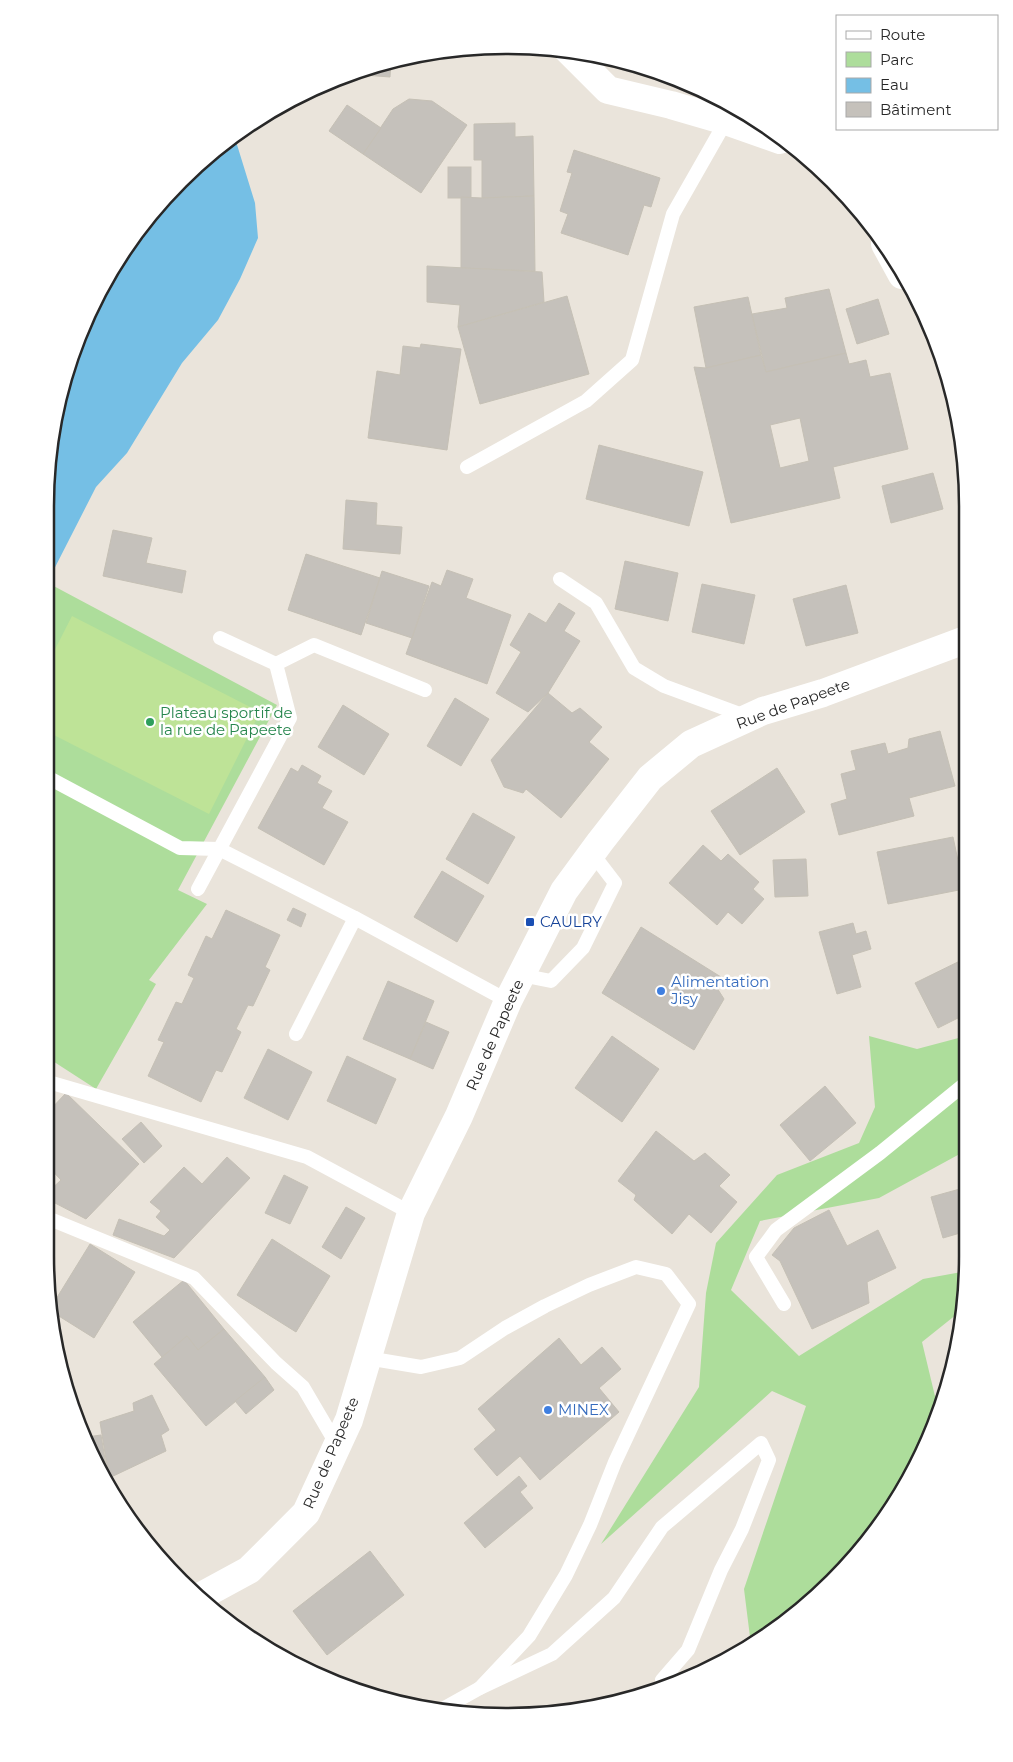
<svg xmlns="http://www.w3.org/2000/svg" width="1013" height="1762" font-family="Montserrat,sans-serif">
	<rect width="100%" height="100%" fill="#eae4db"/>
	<g fill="#addd9b">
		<path d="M48,583L277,705L178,890L207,904L149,980L156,984L96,1089L45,1056L46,585Z"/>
		<path d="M869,1036L917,1049L966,1036L967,1150L879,1198L760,1221L731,1290L799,1356L923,1279L967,1271V1285L962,1310L922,1342L939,1413L906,1486L811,1603L748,1641L750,1637L744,1589L806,1406L772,1391L601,1544L699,1387L706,1293L716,1243L777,1175L859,1143L875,1107Z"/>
	</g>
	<path fill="#bee397" d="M72,616L260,712L209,814L46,731V667Z"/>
	<path fill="#75bfe5" d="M234,135L255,203L258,238L240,279L218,320L182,363L127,453L96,487L46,585V477L61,387L107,275L160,202L226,140Z"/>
	<g fill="#c5c1bb" stroke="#c5c0b5" fill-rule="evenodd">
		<path d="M391,60L390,77L351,74L387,61Z"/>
		<path d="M409,99L432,101L467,125L421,193L363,154L393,109Z"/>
		<path d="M347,105L381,128L363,154L329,131Z"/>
		<path d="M515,123V137L533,136L534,196L482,198V160H474V124Z"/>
		<path d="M574,150L660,178L651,207L644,205L628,255L561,233L568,214L560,211L572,173L567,172Z"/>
		<rect x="448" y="167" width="23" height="31"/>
		<path d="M534,196L535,271L461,268V197L482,198Z"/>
		<path d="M427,266L542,272L544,302L458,327L460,305L427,302Z"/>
		<path d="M829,289L846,353L766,372L752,314L787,308L785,298Z"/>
		<path d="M567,296L589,374L480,404L458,327Z"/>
		<path d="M748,297L761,355L706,368L694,307Z"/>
		<path d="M878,299L889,334L857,344L846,309Z"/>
		<path d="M421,344L461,349L447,450L368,438L377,371L400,375L403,346L420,348Z"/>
		<path d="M846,353L849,364L866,360L870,377L890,373L908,449L833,467L840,498L731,523L694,367L706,368L761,355L766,372ZM800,418L809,461L780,468L770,425Z"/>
		<path d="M599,445L703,472L689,526L586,499Z"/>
		<path d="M933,473L943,509L891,523L882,486Z"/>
		<path d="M346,500L377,503L376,525L402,527L400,554L343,549Z"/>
		<path d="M113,530L152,538L146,563L186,571L182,593L103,576Z"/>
		<path d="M306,554L380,578L361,635L288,610Z"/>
		<path d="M625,561L678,573L668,621L615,609Z"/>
		<path d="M447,570L473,579L466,598L511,615L487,684L406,654L432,582L441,586Z"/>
		<path d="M382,571L429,586L412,638L366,623Z"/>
		<path d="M702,584L755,595L744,644L692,632Z"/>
		<path d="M846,585L858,633L806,646L793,599Z"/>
		<path d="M559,603L575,613L564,631L580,641L548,693L528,712L496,693L521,652L510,645L529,613L546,623Z"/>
		<path d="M548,693L572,713L580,708L602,727L589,742L609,759L561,818L526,789L523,793L504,787L491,760Z"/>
		<path d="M455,698L489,719L461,766L427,746Z"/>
		<path d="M343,705L389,734L364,775L318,747Z"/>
		<path d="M940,731L955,786L909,798L914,816L839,835L831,804L847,799L841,774L856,770L851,751L885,743L888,754L908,748L909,739Z"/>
		<path d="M302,765L321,776L317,783L332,791L322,808L348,822L324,865L258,828L291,768L298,772Z"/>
		<path d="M777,768L805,812L740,855L711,811Z"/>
		<path d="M473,813L515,837L488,884L446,859Z"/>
		<path d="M953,837L964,889L888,904L877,852Z"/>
		<path d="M703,845L721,861L728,854L759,882L753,889L764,899L742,924L728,912L717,925L669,883Z"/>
		<path d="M806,859L808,896L775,897L773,860Z"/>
		<path d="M442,871L484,896L457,942L414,917Z"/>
		<path d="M293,908L306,914L301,927L287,920Z"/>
		<path d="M226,910L280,935L265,967L270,970L253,1006L248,1005L236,1029L241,1032L222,1072L216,1070L201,1102L148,1076L164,1042L158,1040L176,1002L182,1004L194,978L188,975L206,936L212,939Z"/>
		<path d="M853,923L856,934L866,931L871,949L852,955L861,987L837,994L819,932Z"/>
		<path d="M641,927L721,977L717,988L724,999L694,1050L602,993Z"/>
		<path d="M966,958V1014L938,1028L915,983Z"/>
		<path d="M388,981L434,1001L410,1059L363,1039Z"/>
		<path d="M426,1022L449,1032L433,1069L410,1059Z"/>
		<path d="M612,1036L659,1069L622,1122L575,1088Z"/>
		<path d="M268,1049L312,1072L288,1120L244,1098Z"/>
		<path d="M347,1056L396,1079L376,1124L327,1101Z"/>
		<path d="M825,1086L856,1123L810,1161L780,1125Z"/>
		<path d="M66,1093L139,1164L86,1219L55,1203L46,1194L61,1180L45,1163V1108L49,1111Z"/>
		<path d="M141,1122L162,1146L144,1163L122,1139Z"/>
		<path d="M656,1131L694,1161L705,1153L730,1175L719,1186L737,1202L711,1233L689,1214L672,1234L634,1200L636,1195L618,1181Z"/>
		<path d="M227,1157L250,1178L174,1258L113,1235L119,1219L164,1236L170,1230L156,1217L161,1211L150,1202L184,1167L202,1184Z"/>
		<path d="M284,1175L308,1187L290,1224L265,1213Z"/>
		<path d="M967,1187V1231L943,1238L931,1197Z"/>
		<path d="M346,1207L365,1218L341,1259L322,1247Z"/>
		<path d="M829,1210L847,1246L878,1230L896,1268L867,1282L869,1303L812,1329L780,1261L772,1255L794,1228Z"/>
		<path d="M272,1239L330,1276L296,1332L237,1295Z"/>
		<path d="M90,1244L135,1272L94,1338L54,1313L53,1304Z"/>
		<path d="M184,1280L224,1329L198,1350L187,1336L162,1357L133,1322Z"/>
		<path d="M224,1329L265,1377L206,1426L154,1364L187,1336L198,1350Z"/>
		<path d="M559,1338L581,1365L602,1347L621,1369L599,1388L619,1412L540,1480L520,1456L497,1476L474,1449L496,1430L478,1409Z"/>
		<path d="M265,1377L274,1390L246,1414L235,1401Z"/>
		<path d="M152,1395L169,1430L161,1435L166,1451L109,1478L100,1422L134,1411L133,1403Z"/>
		<path d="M101,1435L108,1477L87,1437Z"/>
		<path d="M519,1476L527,1486L520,1492L533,1508L485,1548L464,1523Z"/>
		<path d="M370,1551L404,1595L327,1655L293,1611Z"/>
	</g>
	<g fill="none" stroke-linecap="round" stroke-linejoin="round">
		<g stroke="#fff" stroke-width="14">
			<path d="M467,467L586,401L632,360L673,214L726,121"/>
			<path d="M560,579L596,603L634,668L664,686L748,717"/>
			<path d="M276,664L314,645L425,690"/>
			<path d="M47,777L180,848L219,849L355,918L508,1001"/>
			<path d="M198,889L290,718L276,664L220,638"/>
			<path d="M521,975L551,981L583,948L615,883L592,853"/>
			<path d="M296,1034L355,918"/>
			<path d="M52,1083L307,1157L411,1213"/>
			<path d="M45,1217L194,1278L276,1363L303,1387L337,1445"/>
			<path d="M784,1304L756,1257L776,1230L880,1153L966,1083"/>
			<path d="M367,1358L421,1367L460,1358L505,1328L545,1306L589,1285L636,1267L666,1274L689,1304L615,1462L590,1525L566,1575L529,1636L480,1688"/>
			<path d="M446,1707L480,1688L552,1654L614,1598L662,1527L761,1443L769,1460L742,1529L721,1570L688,1650L662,1680"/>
		</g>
		<g stroke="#fff" stroke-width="28">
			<path d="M567,49L608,90L671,105L726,121L780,140"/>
			<path d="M885,244L902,275"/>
			<path d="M203,1595L249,1570L306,1513L349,1420L411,1213L459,1116L508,1001L564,891L600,842L650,778L691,744L763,711L823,693L965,640"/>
		</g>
	</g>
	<circle fill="#2e9e5b" stroke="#fff" stroke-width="2" cx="150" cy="722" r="5"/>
	<rect fill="#1a4fb4" stroke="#fff" stroke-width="2" x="525" y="917" width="10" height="10" rx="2.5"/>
	<g fill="#3f7fe0" stroke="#fff" stroke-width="2">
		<circle cx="661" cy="991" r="5"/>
		<circle cx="548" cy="1410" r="5"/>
	</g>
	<g text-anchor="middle" stroke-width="5" stroke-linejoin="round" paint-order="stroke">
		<g font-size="15" fill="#282828" stroke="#fff">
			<text transform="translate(793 704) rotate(-20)" y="5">Rue de Papeete</text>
			<text transform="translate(495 1035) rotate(-66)" y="5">Rue de Papeete</text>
			<text transform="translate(331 1453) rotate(-67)" y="5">Rue de Papeete</text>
		</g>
		<g font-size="15" fill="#27864d" stroke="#fff" text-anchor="start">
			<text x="160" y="718">Plateau sportif de<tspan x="160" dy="17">la rue de Papeete</tspan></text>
		</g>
		<g font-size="15" fill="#164399" stroke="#fff" text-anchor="start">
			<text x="540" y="927">CAULRY</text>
		</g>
		<g font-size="15" fill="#366cbe" stroke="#fff" text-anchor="start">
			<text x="671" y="987">Alimentation<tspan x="671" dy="17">Jisy</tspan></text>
			<text x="558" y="1415">MINEX</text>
		</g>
	</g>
	<path d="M0 0H1013V1762H0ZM506 54H507A452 452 0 0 1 959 506V1256A452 452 0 0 1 507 1708H506A452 452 0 0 1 54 1256V506A452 452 0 0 1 506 54Z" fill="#fff" fill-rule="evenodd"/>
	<path fill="none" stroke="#282828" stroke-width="2.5" d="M506 54H507A452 452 0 0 1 959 506V1256A452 452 0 0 1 507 1708H506A452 452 0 0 1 54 1256V506A452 452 0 0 1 506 54Z"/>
	<rect x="836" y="15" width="162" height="115" fill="#ffffff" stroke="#a9a9a9"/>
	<rect x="846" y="31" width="25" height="8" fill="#ffffff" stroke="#a9a9a9"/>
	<text x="880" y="40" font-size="15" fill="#282828">Route</text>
	<rect x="846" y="52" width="25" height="15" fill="#addd9b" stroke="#a9a9a9"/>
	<text x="880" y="65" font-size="15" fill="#282828">Parc</text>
	<rect x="846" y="78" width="25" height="15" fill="#75bfe5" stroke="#a9a9a9"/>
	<text x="880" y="90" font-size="15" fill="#282828">Eau</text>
	<rect x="846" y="102" width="25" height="15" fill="#c5c1bb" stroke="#a9a9a9"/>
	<text x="880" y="115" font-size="15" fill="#282828">Bâtiment</text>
</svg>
